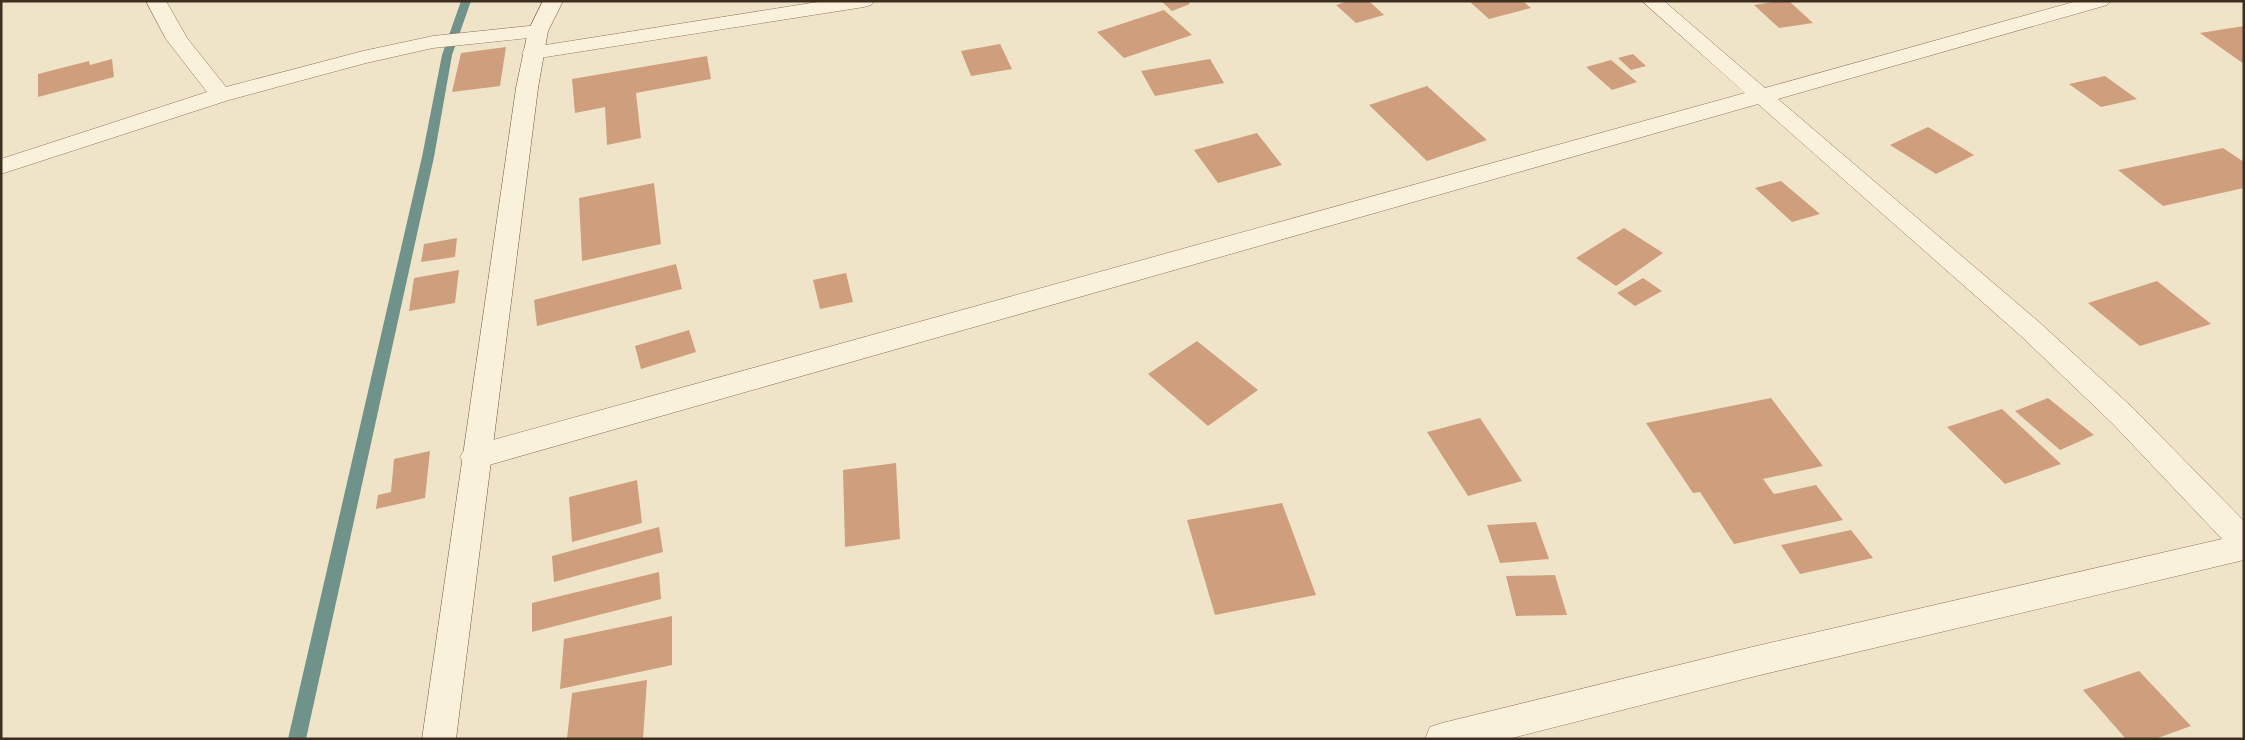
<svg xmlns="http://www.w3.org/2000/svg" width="2245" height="740" font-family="'Times New Roman',serif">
	<rect width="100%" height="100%" fill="#f0e4c8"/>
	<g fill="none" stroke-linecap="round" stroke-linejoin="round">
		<path fill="#6f938a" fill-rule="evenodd" d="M461,1H471L452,55L434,157L306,739H288L422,157L442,55Z"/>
	</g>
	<g fill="#cf9f7d">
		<path d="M1161,1H1187L1190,4L1172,11Z"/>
		<path d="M1349,1H1369L1384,15L1356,23L1336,5Z"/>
		<path d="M1469,1H1523L1531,8L1489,19Z"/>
		<path d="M1779,1H1789L1813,23L1779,28L1754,5Z"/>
		<path d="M1164,10L1192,35L1124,58L1097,32Z"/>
		<path d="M2244,26V64L2200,33Z"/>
		<path d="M1000,44L1012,69L971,76L961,51Z"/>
		<path d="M506,47L500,86L452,92L461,53Z"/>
		<path d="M1633,54L1646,66L1631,70L1618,58Z"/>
		<path d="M707,56L711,79L636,93L641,138L607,145L605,107L575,113L572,79Z"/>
		<path d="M112,59L114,77L38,97V74L89,61L90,65Z"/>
		<path d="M1210,59L1224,83L1155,96L1141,71Z"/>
		<path d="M1611,60L1637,82L1612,90L1586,67Z"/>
		<path d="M2105,76L2137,99L2101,107L2069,84Z"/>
		<path d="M1427,86L1487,140L1427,161L1369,105Z"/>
		<path d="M1928,127L1974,155L1936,174L1890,145Z"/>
		<path d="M1257,133L1282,165L1218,183L1194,150Z"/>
		<path d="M2223,148L2244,162V188L2163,206L2118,170Z"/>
		<path d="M1781,181L1820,214L1792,222L1755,188Z"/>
		<path d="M654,183L661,244L582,261L579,198Z"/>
		<path d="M1624,228L1663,253L1616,286L1576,258Z"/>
		<path d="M457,238L455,257L421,262L424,244Z"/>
		<path d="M676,264L682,289L537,326L534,300Z"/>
		<path d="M459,270L455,303L409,311L414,278Z"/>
		<path d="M846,273L853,302L820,309L813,280Z"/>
		<path d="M1643,278L1662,291L1635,306L1617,293Z"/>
		<path d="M2157,281L2211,324L2140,346L2088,303Z"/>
		<path d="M689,330L696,352L641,369L635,346Z"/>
		<path d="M1197,341L1258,390L1208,426L1148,374Z"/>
		<path d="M1771,398L1823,466L1763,479L1774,494L1816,485L1843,520L1734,544L1700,492L1693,493L1646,423Z"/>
		<path d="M2048,398L2094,435L2060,450L2015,411Z"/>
		<path d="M2002,409L2061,464L2005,484L1947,427Z"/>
		<path d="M1480,418L1522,481L1468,496L1427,432Z"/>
		<path d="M430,451L425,498L376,509L378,495L391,492L394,459Z"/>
		<path d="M896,463L900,539L845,547L843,470Z"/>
		<path d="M637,480L642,523L572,542L569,497Z"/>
		<path d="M1282,503L1316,595L1215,615L1187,520Z"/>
		<path d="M1536,522L1549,559L1500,563L1487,525Z"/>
		<path d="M659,527L663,552L554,582L552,556Z"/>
		<path d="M1851,530L1873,558L1800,574L1781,545Z"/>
		<path d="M659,572L661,599L532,632V603Z"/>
		<path d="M1555,575L1567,615L1516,616L1506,576Z"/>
		<path d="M672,616V665L560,689L564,639Z"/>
		<path d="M2139,671L2191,726L2155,739H2126L2083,690Z"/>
		<path d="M647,680L643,739H567L572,693Z"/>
	</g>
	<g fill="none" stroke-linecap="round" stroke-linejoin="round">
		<defs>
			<g id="minor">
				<path d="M146,1H166L187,38L226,87L363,51L433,36L538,25L545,27L548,31L545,35L538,37L433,48L366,63L229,100L1,174V159L207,92L166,39Z"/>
				<path d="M824,1H874L871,5L864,7L533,59L525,58L522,53L525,48L533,47Z"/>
				<path d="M1642,1H1664L1765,88L2077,1H2110L2107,5L1778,99L2039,322L2133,408L2244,521V560L1752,677L1508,739H1425L1430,727L1442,723L1752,647L2222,539L2113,424L2021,336L1758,104L475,469L465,465L460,457L465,449L475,445L1745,93Z"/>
			</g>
			<path id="secondary" d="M543,1H563L548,31L538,88L456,739H422L516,88L528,31Z"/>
		</defs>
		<use href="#minor" stroke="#8d765c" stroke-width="1"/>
		<use href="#secondary" stroke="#6f573f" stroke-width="1"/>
		<use href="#minor" fill="#faf1dc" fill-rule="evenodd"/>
		<use href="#secondary" fill="#faf1dc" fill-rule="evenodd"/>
	</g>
	<rect width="2245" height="740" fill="none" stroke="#3d2e20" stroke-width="5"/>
</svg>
